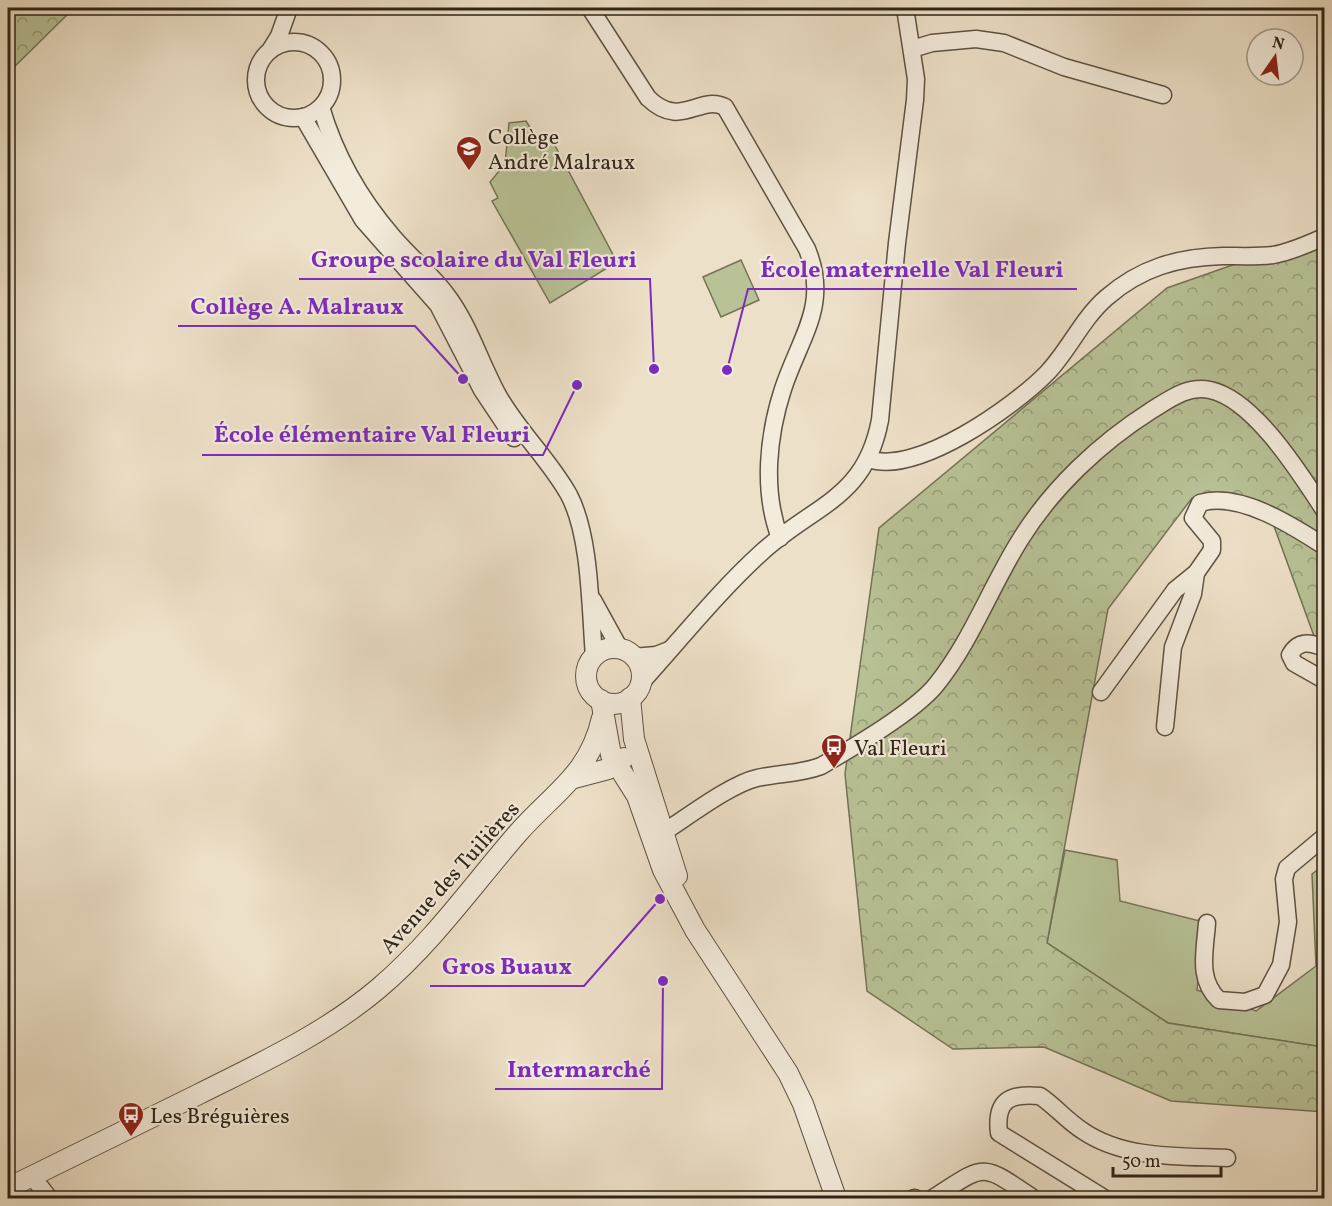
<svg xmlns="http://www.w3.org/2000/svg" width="1332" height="1206" font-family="Vollkorn,serif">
	<defs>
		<pattern id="forest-crowns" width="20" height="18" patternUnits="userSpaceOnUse" patternTransform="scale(1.5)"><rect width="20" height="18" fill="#b8c296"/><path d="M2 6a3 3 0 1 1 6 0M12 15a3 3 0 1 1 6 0" fill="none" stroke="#969d79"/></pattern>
	</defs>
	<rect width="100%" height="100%" fill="#ede0c8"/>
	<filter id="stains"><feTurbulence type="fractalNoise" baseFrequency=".00333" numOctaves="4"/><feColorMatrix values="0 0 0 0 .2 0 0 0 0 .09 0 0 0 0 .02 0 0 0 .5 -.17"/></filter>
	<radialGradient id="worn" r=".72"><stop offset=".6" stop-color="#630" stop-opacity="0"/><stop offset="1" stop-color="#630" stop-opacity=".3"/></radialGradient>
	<g fill="#b8c296" stroke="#747356" stroke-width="1.5">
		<path d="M526,121L542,147L553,142L617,262L550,303L492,201L498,198L490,182L505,164L509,123Z"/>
		<path d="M741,260L759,300L721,317L703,277Z"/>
		<path d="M1065,850L1117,860L1120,901L1204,922L1197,990L1256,1011L1316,966L1312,874L1324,865V1037L1316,1046L1168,1023L1047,943Z"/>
	</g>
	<g fill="url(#forest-crowns)" stroke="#747356" stroke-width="1.5">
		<path d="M8,8H66L70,12L8,73Z"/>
		<path d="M1324,233V645L1314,636L1271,518L1192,498L1108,609L1047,943L1168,1023L1316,1046L1324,1037V1112L1171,1101L1044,1047L953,1049L867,991L845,774L879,528L1167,288Z"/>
	</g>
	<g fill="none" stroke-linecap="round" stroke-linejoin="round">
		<defs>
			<g id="minor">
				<path d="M590,8L648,98C681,130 699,94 725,107L807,249C830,305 800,337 783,389C768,435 762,491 780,538"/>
				<path d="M1321,8L1324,9"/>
				<circle cx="294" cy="80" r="38"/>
				<path d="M271,49L279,36L289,8"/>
				<path d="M912,49L932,43L976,39L1004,43L1064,67L1163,95"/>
				<path d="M321,107C335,155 361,200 393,237C410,257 430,273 446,294C469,324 480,362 498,395C518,431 549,459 569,495C591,537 590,610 594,656"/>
				<path d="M303,117L363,220L438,305L482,390L514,438"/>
				<path d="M869,459C916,476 1014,407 1047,373C1069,350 1082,319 1106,298C1140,268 1178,257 1223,256C1239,256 1257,257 1273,255C1291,252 1308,244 1324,237"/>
				<path d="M593,600L620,649"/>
				<path d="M1324,648C1310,642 1298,640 1290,655L1294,663L1324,680"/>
				<path d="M633,657L656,655L669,650"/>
				<path d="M640,684C680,640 718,592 762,552C815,504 865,499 880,420L897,243L915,100L916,79L905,8"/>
				<path d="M1101,692L1175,590L1196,573L1212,550V541L1193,518L1200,503C1239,491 1293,526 1324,546"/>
				<path d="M1165,727L1173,647L1193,594L1196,573"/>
				<path d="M651,835L664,832C689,816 731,784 757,778C779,773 800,774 821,766C852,748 914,712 936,685C972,640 990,588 1020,540C1052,488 1100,443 1152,410C1170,399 1188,385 1210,390C1254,399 1301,475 1324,510"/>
				<path d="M1207,923C1205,952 1197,979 1219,1000L1245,1002L1265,995L1281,965L1288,922L1284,879L1287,868L1324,837"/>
				<path d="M32,1176L49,1198"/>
				<path d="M914,1198H915"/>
				<path d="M933,1198C986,1164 980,1162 1033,1198"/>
				<path d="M1104,1198L999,1133C995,1100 1010,1093 1040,1096C1055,1106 1067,1121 1083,1131C1124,1159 1179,1156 1227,1158"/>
			</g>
			<g id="tertiary">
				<circle cx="614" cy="676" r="28"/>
				<path d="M630,698L634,739L677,876"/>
				<path d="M601,700L611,755L637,796L663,870L695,930L788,1073L803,1104L836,1198"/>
				<path d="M574,778L608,769L624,758"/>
				<path d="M8,1188C72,1157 135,1125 199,1094C261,1063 326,1033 379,988C433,942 472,886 518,833C554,792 589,775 602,718"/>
			</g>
		</defs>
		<use href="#minor" stroke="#5e5342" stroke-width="19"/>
		<use href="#tertiary" stroke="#5e5342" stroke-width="22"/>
		<use href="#minor" stroke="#f3ebdb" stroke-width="16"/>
		<use href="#tertiary" stroke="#f3ebdb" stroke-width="20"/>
	</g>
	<defs>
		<symbol id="school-pin" viewBox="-11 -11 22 30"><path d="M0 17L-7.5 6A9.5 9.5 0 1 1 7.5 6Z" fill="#8f2418" stroke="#f3ebdb"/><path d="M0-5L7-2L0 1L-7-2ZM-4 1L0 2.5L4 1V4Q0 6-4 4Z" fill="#fff"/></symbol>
		<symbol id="bus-pin" viewBox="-11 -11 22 30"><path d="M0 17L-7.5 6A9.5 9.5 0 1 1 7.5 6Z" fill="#8f2418" stroke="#f3ebdb"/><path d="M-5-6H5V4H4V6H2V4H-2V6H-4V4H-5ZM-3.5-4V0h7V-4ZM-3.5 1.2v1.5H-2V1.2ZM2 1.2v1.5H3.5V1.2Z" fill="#fff"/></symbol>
	</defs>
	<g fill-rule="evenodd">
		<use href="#school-pin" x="454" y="134" width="30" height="40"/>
		<use href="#bus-pin" x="819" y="732" width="30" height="40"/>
		<use href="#bus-pin" x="116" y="1100" width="30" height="40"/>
	</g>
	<g text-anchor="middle" stroke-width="4.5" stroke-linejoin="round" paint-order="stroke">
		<g font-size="22" fill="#2f2416" stroke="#f3ebdb" text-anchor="start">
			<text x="488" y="144">Collège<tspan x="488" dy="25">André Malraux</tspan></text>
			<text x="854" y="755">Val Fleuri</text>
			<text x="150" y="1123">Les Bréguières</text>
		</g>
		<g font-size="22" fill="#2f2416" stroke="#f3ebdb">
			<text transform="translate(449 877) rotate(-48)" y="8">Avenue des Tuilières</text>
		</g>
	</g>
	<path fill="none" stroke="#7b2cbf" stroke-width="2" d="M654 369L650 279H299M727 370L748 289H1077M463 379L415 326H178M577 385L543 455H202M660 899L584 986H430M663 981L662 1089H495"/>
	<g fill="#7b2cbf" stroke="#f3ebdb" stroke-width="2">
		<circle cx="654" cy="369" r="6"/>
		<circle cx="727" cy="370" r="6"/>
		<circle cx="463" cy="379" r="6"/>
		<circle cx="577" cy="385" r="6"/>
		<circle cx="660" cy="899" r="6"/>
		<circle cx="663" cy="981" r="6"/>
	</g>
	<g font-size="24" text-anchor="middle" font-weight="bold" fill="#7b2cbf" stroke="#f3ebdb" stroke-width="4.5" stroke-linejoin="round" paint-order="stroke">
		<text x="474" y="267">Groupe scolaire du Val Fleuri</text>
		<text x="912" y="277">École maternelle Val Fleuri</text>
		<text x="297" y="314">Collège A. Malraux</text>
		<text x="372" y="442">École élémentaire Val Fleuri</text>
		<text x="507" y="974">Gros Buaux</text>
		<text x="579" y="1077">Intermarché</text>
	</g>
	<rect width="1332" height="1206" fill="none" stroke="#ede0c8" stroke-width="30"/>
	<rect x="9" y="9" width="1314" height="1188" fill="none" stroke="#2f2416" stroke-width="3"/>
	<rect x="15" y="15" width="1302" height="1176" fill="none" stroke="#2f2416" stroke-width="1.5"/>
	<g transform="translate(1275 57) rotate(14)"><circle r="28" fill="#f3ebdb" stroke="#a59b8c" stroke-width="1.5"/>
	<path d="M0-4.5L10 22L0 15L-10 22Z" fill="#8f2418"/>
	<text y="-9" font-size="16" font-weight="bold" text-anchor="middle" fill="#2f2416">N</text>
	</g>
	<path d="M1113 1167v9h108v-9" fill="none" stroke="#2f2416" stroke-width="3"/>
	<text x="1122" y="1167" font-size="18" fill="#2f2416" stroke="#f3ebdb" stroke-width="4.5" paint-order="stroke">50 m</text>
	<rect width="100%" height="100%" filter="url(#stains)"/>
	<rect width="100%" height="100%" fill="url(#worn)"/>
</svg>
